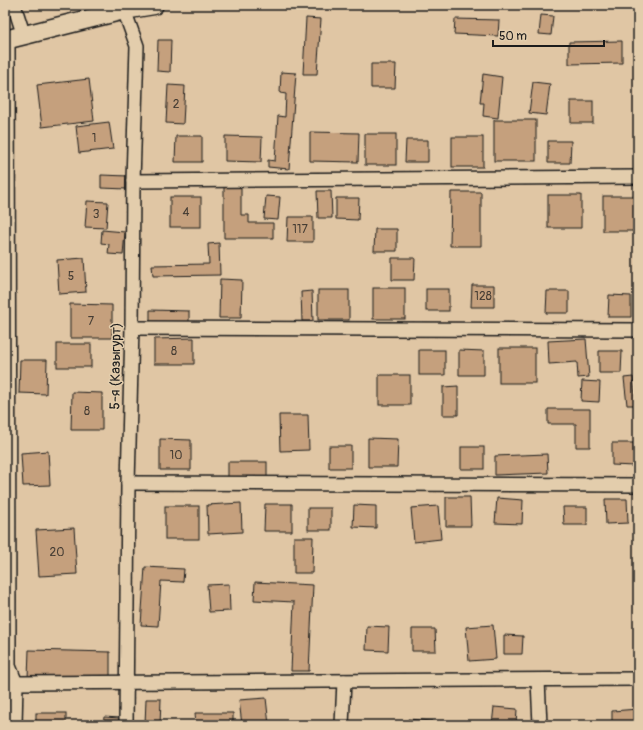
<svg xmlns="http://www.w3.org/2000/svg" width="643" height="730" font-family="Pangolin,sans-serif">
	<rect width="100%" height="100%" fill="#e0c6a4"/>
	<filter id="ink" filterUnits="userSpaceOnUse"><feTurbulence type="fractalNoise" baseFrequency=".025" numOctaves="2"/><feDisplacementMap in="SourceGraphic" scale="8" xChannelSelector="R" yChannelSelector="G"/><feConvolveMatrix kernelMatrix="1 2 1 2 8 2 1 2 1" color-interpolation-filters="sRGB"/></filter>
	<g filter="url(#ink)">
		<g fill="#c5a07d" stroke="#1c1c1c">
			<path d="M541,15L553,16L551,35L539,34Z"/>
			<path d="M306,18L321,19L317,74H303Z"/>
			<path d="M455,19L499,20L498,36L454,34Z"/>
			<path d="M158,40H171L170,72L157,71Z"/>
			<path d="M622,41V63L569,64V42Z"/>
			<path d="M371,64H396L395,88H371Z"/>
			<path d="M281,72L296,73L289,169L268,167V160L275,161L278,116L285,117L286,94L280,93Z"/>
			<path d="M483,74L502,77L498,118L483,116L484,103H480Z"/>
			<path d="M89,79L94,121L42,127L37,85Z"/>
			<path d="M533,82L550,84L546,115L529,113Z"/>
			<path d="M168,85L185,86L183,124L166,123Z"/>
			<rect x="571" y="101" width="22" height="22"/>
			<rect x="494" y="120" width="42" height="41"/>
			<path d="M109,122L113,149L79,153L76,126Z"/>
			<path d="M310,132L359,133L358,162L310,161Z"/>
			<rect x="365" y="134" width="31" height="31"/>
			<path d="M176,136H202V162H175Z"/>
			<path d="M225,136L262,137L261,162L225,161Z"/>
			<rect x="452" y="137" width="31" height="30"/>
			<path d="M406,140H428V162H405Z"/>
			<path d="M548,141H571L570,163H548Z"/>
			<path d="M101,175L128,176L127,189L101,188Z"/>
			<path d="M224,187H241V215H249V223H273V238H224Z"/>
			<path d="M317,191H331L332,218H318Z"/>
			<path d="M451,192H481V246H450Z"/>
			<rect x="548" y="195" width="33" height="33"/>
			<path d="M266,196L280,197L278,220L264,219Z"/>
			<rect x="603" y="196" width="35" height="35"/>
			<rect x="170" y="197" width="31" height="30"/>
			<path d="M336,198H359L358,220L336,219Z"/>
			<path d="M87,201L108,202L106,228L85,227Z"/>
			<path d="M288,217H313V242H287Z"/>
			<path d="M375,229H397V251H374Z"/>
			<path d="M102,230L125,232L123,255L108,254L109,244L101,243Z"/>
			<path d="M219,243L220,275L153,276L152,265L209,264L208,244Z"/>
			<path d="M84,258L86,292L59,294L57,260Z"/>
			<path d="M392,258H415L414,280H392Z"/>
			<path d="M220,279L242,280L241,318H219Z"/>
			<path d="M472,285H494V307H471Z"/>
			<rect x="373" y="288" width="32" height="31"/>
			<rect x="426" y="289" width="23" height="22"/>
			<rect x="318" y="290" width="31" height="30"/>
			<path d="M312,291L313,321H302L301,292Z"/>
			<path d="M547,291H569V313H546Z"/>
			<path d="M637,291H638V314Z"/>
			<path d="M609,295L631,296V317H608Z"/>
			<path d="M70,304L112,305V338H70Z"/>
			<path d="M150,310L189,311V324L150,322Z"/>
			<path d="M194,338V364H154V339Z"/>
			<path d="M586,339L589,377L578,378L577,362L549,364L548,341Z"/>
			<rect x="57" y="344" width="34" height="23"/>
			<rect x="499" y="348" width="36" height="35"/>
			<path d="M635,348H638V376H637Z"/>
			<rect x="419" y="350" width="26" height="25"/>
			<path d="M459,350L484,351V375H459Z"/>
			<path d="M599,351H622L621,373H599Z"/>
			<path d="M20,360H47L46,394L19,393Z"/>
			<rect x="379" y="375" width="31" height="30"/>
			<path d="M633,377L636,405H627L624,378Z"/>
			<path d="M582,381L600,382L599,402L581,401Z"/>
			<path d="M458,386V415H443V387Z"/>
			<path d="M72,392L102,393V430H71Z"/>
			<path d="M548,409H590V447H576V424H548Z"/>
			<path d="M279,415H308L309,450L280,451Z"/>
			<path d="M368,438L398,439L397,467H368Z"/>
			<path d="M160,439L191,440V470H160Z"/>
			<path d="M612,443H634V466L612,465Z"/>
			<rect x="329" y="446" width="22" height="22"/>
			<rect x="461" y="447" width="23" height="22"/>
			<path d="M48,451L50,485L23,486L21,453Z"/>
			<path d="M547,454L548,473L495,475V456Z"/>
			<rect x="228" y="462" width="39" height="15"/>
			<path d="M446,497H470L471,526H446Z"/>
			<path d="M497,498L523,500L522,524L495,523Z"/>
			<path d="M605,499H627L628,523L606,524Z"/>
			<path d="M241,503L242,532L208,534L207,505Z"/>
			<path d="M265,504H292V531H264Z"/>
			<path d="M354,505L376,506V528L353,527Z"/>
			<rect x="165" y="506" width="34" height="33"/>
			<path d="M438,506L441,539L414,542L411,508Z"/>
			<path d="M563,507H587V525H564Z"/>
			<rect x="308" y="508" width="23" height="22"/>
			<path d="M74,528L77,574L39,576L36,530Z"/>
			<path d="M294,537H313L312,573H294Z"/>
			<path d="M145,567L184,569L183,582L161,581L158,626L141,625Z"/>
			<path d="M255,582L313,585L309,671H291L294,602L254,600Z"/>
			<path d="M229,584L230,611L209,612L207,585Z"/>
			<rect x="637" y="614" width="1" height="40"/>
			<path d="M493,625L496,659L469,661L466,627Z"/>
			<path d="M367,626L389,627L388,651L366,650Z"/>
			<path d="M412,629H435L436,651H412Z"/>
			<path d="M504,635L523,636L522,654H504Z"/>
			<path d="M29,650L110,652V679L28,678Z"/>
			<path d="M266,698L269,725H242L239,700Z"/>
			<path d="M146,699H161L160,725H145Z"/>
			<path d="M494,707L517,709L516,725H492Z"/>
			<path d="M638,709V725H612V711Z"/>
			<rect x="36" y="713" width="30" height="12"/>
			<path d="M195,713H233V725H196Z"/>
			<path d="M104,717L120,718V725H103Z"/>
			<path d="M408,719L432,721V725H408Z"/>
		</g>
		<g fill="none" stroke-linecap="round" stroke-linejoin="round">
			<defs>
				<g id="street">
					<path d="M14,5L24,36"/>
					<path d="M124,10L137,46L133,181L132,328L128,483L126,725"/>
					<path d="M8,40L9,666L16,683L15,725"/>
					<path d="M133,181L638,177"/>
					<path d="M132,328L638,330"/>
					<path d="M128,483L638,485"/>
					<path d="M538,680L540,725"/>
					<path d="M16,683L638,679"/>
					<path d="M342,725L344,681"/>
				</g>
				<path id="secondary" d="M5,40L124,10L154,5"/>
			</defs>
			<use href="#street" stroke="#1c1c1c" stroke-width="16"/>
			<use href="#secondary" stroke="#1c1c1c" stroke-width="21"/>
			<use href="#street" stroke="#e3cdac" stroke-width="13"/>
			<use href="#secondary" stroke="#e3cdac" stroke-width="18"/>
		</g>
	</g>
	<g text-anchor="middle" stroke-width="3" stroke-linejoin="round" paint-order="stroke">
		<g font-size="12" fill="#463d34">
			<text x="176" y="108">2</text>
			<text x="94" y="142">1</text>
			<text x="186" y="216">4</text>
			<text x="96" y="218">3</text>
			<text x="300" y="233">117</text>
			<text x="71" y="280">5</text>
			<text x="483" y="300">128</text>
			<text x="91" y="325">7</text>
			<text x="174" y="355">8</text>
			<text x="87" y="415">8</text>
			<text x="176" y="459">10</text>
			<text x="57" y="556">20</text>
		</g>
		<g font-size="14" fill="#1c1c1c" stroke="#e3cdac">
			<text transform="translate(115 366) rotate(-89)" y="5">5-я (Казыгурт)</text>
		</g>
	</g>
	<rect width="643" height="730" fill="none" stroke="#e3cdac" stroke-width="20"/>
	<rect x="10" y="10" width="623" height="710" fill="none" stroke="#1c1c1c" stroke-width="1.5" filter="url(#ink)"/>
	<path d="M493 40v6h111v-6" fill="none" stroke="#1c1c1c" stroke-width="2"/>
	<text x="499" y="40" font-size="12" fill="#1c1c1c" stroke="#e3cdac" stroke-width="3" paint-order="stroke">50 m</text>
</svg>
